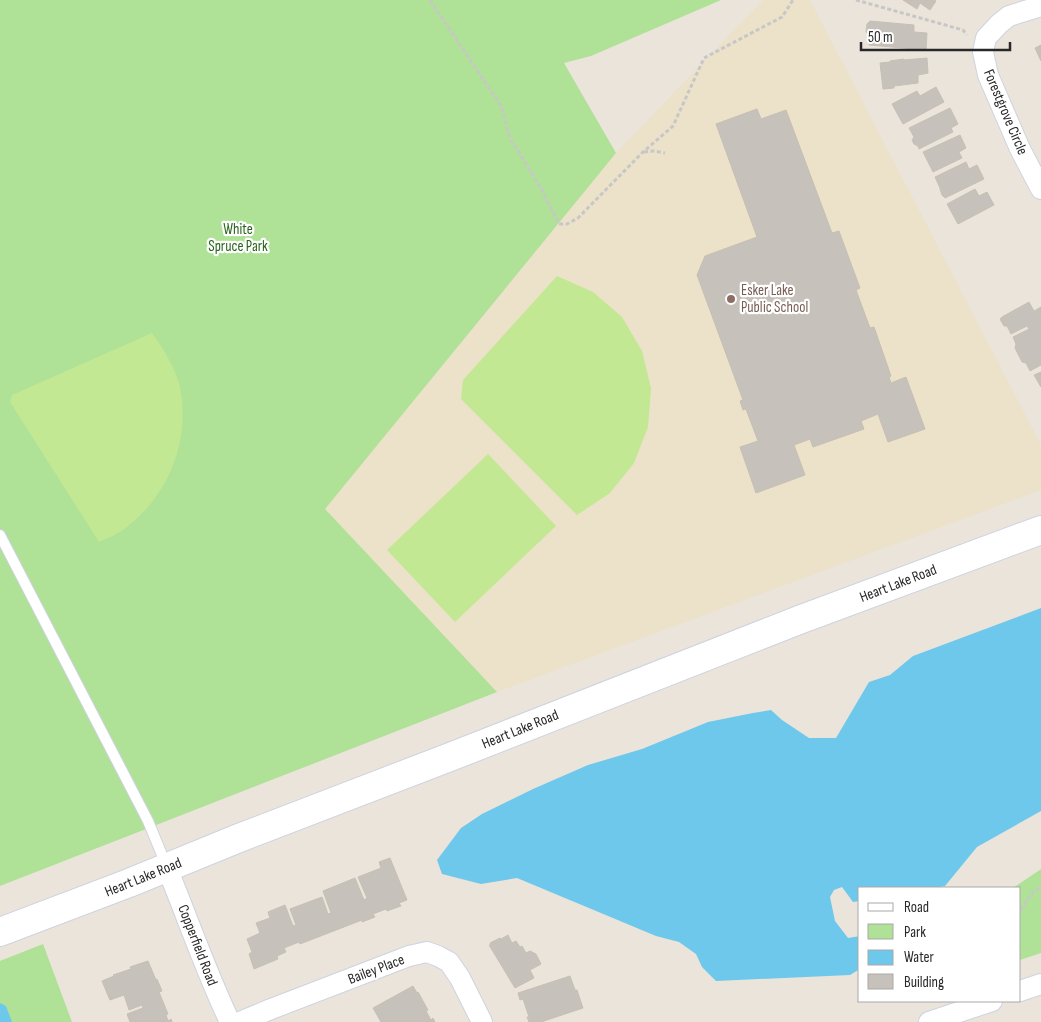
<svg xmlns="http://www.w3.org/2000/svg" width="1041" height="1022" font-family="'Sofia Sans Condensed',sans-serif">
	<rect width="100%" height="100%" fill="#ebe4da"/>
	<path fill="#ece1c9" d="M763,0H810L1041,445V490L497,692L324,509L616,153Z"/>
	<g fill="#afe197">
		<path d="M0,0H721L591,56L564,63L616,153L325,509L497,692L0,886Z"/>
		<path d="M1041,869V953L1020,960V888H1013Z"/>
		<path d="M43,944L72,1022H0V961Z"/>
	</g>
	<g fill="#c2e893">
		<path d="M557,276L593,292L622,317L642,351L651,388L648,427L634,463L610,493L577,515L461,399L463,380Z"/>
		<path d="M152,333C164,349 175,368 180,387C191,443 167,500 120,532C113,536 106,539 99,542L10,402L12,395Z"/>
		<path d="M488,454L556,526L455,622L387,550Z"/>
	</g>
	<g fill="#6ec8eb">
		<path d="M1041,608V811L977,847L945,886L934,888H860V901L853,902L842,887L834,890L830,897L835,921L848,938L860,936V969L850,975L716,981L702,967L696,954L679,942L656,936L517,878L481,884L442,874L437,860L461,828L482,814L533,789L588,765L642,749L708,722L753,713L771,710L782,720L809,738H836L869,682L890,675L913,656Z"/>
		<path d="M0,1003L6,1006L12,1022H0Z"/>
	</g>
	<g fill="#c6c1ba" stroke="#c6c0b4">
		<path d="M903,0H934L936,1L930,10L920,3L917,9Z"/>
		<path d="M870,21L914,25V32L927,33L926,50L869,45L870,36L866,32L867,24Z"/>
		<path d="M1041,45V61L1035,48Z"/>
		<path d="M927,58L928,73L918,75V83L894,86V88L883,89L880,63L890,62V61L904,59V60Z"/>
		<path d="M936,87L944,102L903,124L892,104L917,91L920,96Z"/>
		<path d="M950,108L958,124L951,128L953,132L919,149L918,146L914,144L912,140L914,137L909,128Z"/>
		<path d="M757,109L761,119L786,110L832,233L839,231L860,288L856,290L870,328L874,327L891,376L889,377L891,383L906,377L925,429L888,442L878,414L861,421L864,429L813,447L810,439L794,445L805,475L756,493L740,447L758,441L746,409L743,410L740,401L743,400L697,275L705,256L757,237L716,124Z"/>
		<path d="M960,135L966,148L959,152L962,158L933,172L923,152Z"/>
		<path d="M966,162L969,169L977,165L984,179L945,198L942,195L940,189V188L935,177Z"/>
		<path d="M975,189L979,196L987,192L994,205L958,224L947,204Z"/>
		<path d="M1029,302L1034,311L1041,307V365L1030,371L1026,363L1022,362L1015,348L1016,344L1013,337L1029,329L1027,326L1011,334L1007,326H1004L1000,319L1002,317Z"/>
		<path d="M1041,372V387L1034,375Z"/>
		<path d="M390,858L407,900L399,903L401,906L387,911L386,909L373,914L375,917L362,922V920L300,944L299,942L284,948L286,952L277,956L278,959L254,969L249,954L252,952L247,939L260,933L256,923L270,918L268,912L285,905L293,926L296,925L290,909L322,897L328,914L331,913L323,891L355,878L364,900L367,898L358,877L381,868L379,862Z"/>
		<path d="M508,935L512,943L516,941L520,947L522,946L526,953L530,951L536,954L541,964L530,970L534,978L515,988L489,945H491L490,943L500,938L501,939Z"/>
		<path d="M148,961L156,980L157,979L162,991L159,992L168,1014L166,1015L168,1021L171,1019L172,1022H130L127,1014L143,1008L142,1005L129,1010L124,995L110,1000L107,993L102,981L114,976L113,975L131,969L130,967Z"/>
		<path d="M570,976L575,990H577L583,1008L541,1022H529L527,1017H529L523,999L520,1000L518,993Z"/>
		<path d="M413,986L417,993L418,992L428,1010L426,1011L431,1020L433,1018L435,1022H381L373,1008Z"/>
	</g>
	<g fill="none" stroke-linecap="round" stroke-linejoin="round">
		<defs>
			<path id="lane" d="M0,535L148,821L167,867"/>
			<g id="street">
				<path d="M1041,6L1009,16L999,24L986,38L983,52L988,75L1020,149L1041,189"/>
				<path d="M167,868C188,919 206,972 230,1022"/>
				<path d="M1020,991L1041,984"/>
				<path d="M240,1022L271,1009L409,956L427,952L438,956L449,962L460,978L482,1022"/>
				<path d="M929,1022L992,1001"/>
			</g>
			<path id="secondary" d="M0,932L129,883L239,838L450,757L799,620L1041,530"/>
		</defs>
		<use href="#lane" stroke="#cfd2e1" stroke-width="12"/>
		<use href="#street" stroke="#cfd2e1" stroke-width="22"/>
		<use href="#secondary" stroke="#cfd2e1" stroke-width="30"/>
		<g stroke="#c7c7c7" stroke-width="3" stroke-dasharray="4 2.5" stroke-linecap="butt">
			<path d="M430,0L501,106L510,138L542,190L559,224H567L578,218L643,152L673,126L704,58L782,17L793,0"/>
			<path d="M856,0L963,30L967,35"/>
			<path d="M644,152L654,151L665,153"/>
			<path d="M1020,910L1034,891L1041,887"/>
		</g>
		<use href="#lane" stroke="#fff" stroke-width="10"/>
		<use href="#street" stroke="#fff" stroke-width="20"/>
		<use href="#secondary" stroke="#fff" stroke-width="28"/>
	</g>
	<circle fill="#8d6e63" stroke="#fff" stroke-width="2" cx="731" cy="299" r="5"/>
	<g text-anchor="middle" stroke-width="4.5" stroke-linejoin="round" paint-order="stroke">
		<g font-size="15" fill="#282828" stroke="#fff">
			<text transform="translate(1006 112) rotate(67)" y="5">Forestgrove Circle</text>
			<text transform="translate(898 583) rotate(-21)" y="5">Heart Lake Road</text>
			<text transform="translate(520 729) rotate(-22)" y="5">Heart Lake Road</text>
			<text transform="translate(143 877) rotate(-22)" y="5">Heart Lake Road</text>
			<text transform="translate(198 945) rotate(69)" y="5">Copperfield Road</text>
			<text transform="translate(376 969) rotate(-21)" y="5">Bailey Place</text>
		</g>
		<g font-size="15" fill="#28631b" stroke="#fff">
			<text x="238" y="234">White<tspan x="238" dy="17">Spruce Park</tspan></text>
		</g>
		<g font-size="15" fill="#785e54" stroke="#fff" text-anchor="start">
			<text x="741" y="295">Esker Lake<tspan x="741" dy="17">Public School</tspan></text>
		</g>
	</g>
	<rect x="858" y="887" width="162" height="115" fill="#ffffff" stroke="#a9a9a9"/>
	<rect x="868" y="903" width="25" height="8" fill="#ffffff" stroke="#a9a9a9"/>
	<text x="904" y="912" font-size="15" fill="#282828">Road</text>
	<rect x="868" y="924" width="25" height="15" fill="#afe197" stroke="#a9a9a9"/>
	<text x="904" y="937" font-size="15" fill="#282828">Park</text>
	<rect x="868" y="950" width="25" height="15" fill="#6ec8eb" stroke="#a9a9a9"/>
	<text x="904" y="962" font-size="15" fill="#282828">Water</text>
	<rect x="868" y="974" width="25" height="15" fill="#c6c1ba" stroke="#a9a9a9"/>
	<text x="904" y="987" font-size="15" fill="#282828">Building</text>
	<path d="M861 42v8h149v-8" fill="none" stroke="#282828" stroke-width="2.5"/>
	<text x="868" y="42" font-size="15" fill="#282828" stroke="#ffffff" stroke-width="4" paint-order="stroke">50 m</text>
</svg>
